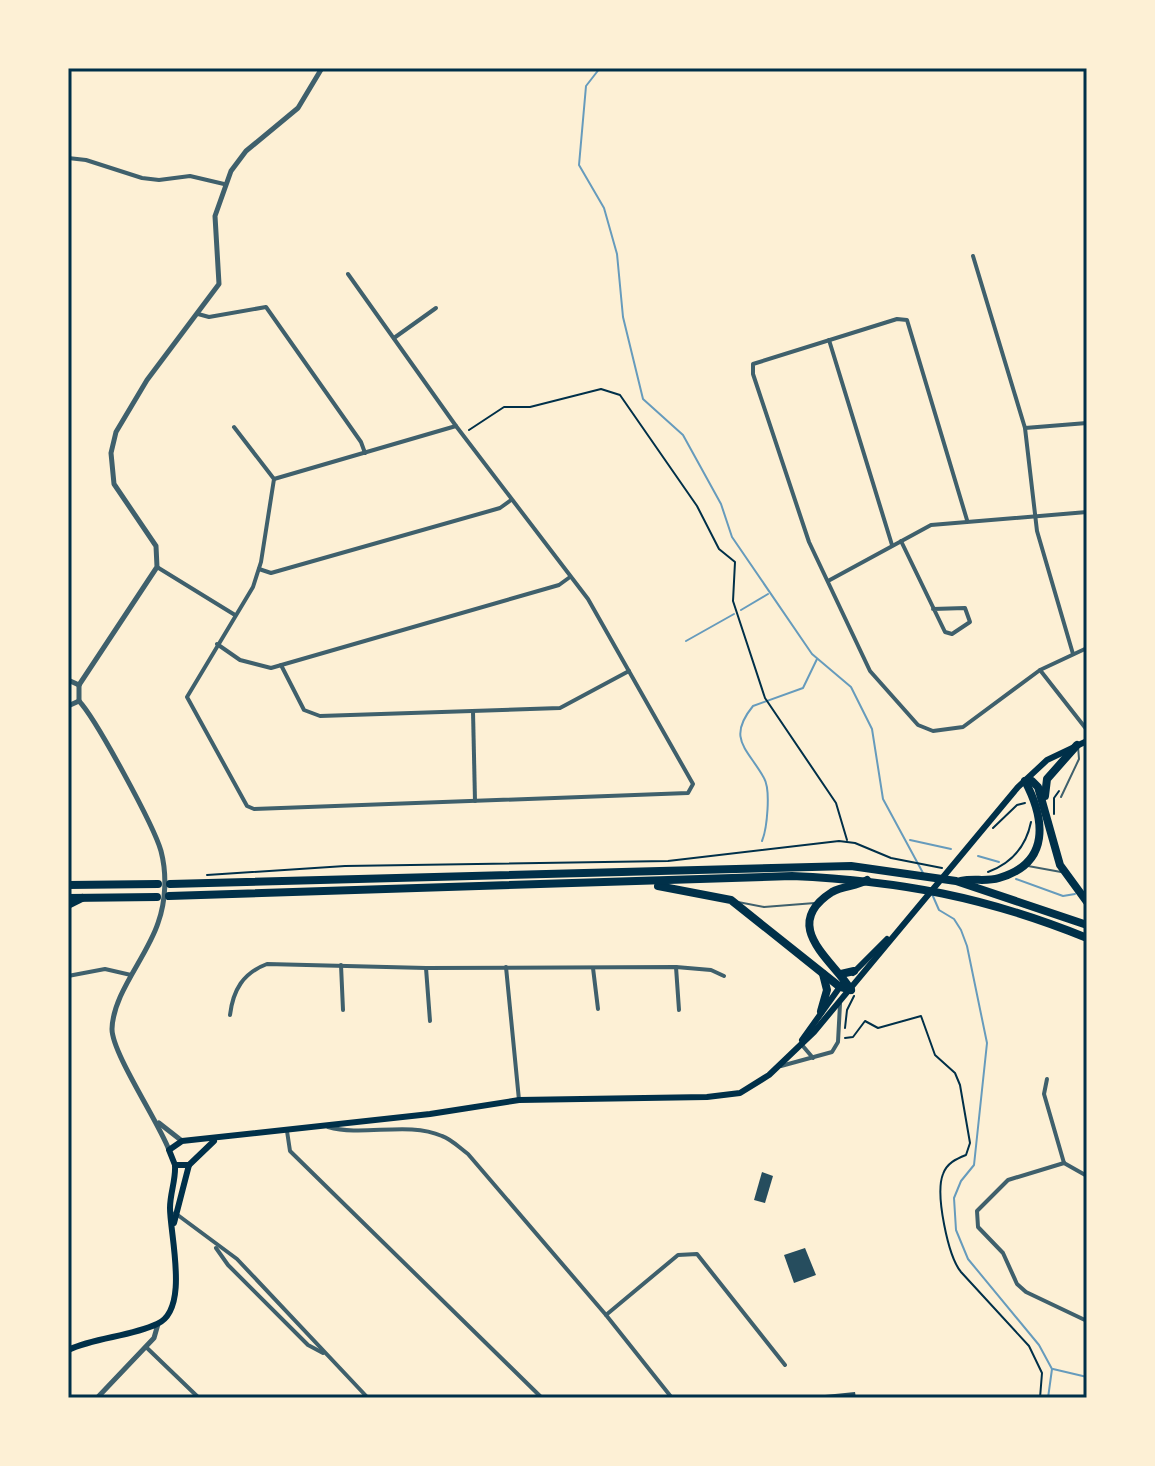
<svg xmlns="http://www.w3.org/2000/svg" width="1155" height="1466" font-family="'Golos Text',sans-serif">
	<rect width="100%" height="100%" fill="#fdf0d5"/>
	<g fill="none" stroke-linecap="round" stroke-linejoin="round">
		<g stroke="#669bbc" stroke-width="2">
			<path d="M600,68L586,86L579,165L604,208L617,254L623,317L643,399L683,435L721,504L732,537L812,654L851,687L872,729L883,799L923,873"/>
			<path d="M741,610L768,594"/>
			<path d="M686,641L734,614"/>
			<path d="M910,840L951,849"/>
			<path d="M762,841C767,829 771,790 764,778C748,749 726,739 753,706L803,688L817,659"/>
			<path d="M978,856L999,862"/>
			<path d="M1016,879L1063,896L1075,894"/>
			<path d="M932,894L939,910L954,919L961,930L967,946L987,1043L974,1165L961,1181L954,1198L956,1230L968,1259L1039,1345L1052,1369L1048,1398"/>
			<path d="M1053,1369L1087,1377"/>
		</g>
	</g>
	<g fill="#264d5e">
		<path d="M762,1172L773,1176L765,1203L754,1200Z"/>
		<path d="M805,1248L816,1275L794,1283L784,1255Z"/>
		<path d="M855,1392L856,1398H826L825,1395Z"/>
	</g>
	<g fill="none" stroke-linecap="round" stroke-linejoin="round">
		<g stroke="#003049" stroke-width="2">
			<path d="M469,430L504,407H530L601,389L620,395L697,506L719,549L735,562L733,601L765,698L836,803L847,840"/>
			<path d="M1054,814V798L1059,791"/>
			<path d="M993,828L1017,805L1025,803"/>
			<path d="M988,872C1012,863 1026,847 1031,822"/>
			<path d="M207,875L345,866L668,861L839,841L855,843L891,858L942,868"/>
			<path d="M845,1028L847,1010L854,996"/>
			<path d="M845,1038L853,1037L865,1021L878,1028L921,1016L935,1055L955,1073L960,1085L970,1143L966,1155C956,1159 947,1163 943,1174C935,1194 948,1256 961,1272L1029,1346L1042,1373L1040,1398"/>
		</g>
		<g stroke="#3f606c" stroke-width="2">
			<path d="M1061,797L1079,759L1078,746"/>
			<path d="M1028,866L1061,872"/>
			<path d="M738,902L764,907L815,903"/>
		</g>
		<g stroke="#3f606c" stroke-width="4">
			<path d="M68,158L86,160L142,178L159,180L190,176L224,184"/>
			<path d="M973,256L1025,428L1087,423"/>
			<path d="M198,314L209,317L266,307L361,442L365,453"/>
			<path d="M394,338L436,308"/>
			<path d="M829,340L892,545"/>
			<path d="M234,427L274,479L261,562L253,587L187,697L247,806L254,809L688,793L693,784L588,599L456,426L348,274"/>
			<path d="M1025,428L1037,531L1073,654"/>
			<path d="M274,479L456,426"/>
			<path d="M967,520L907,320L897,319L753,364V374L809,542L870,671L918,725L933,731L963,727L1040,670L1087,648"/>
			<path d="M901,541L945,632L952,634L970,622L965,608L933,609"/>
			<path d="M157,567L235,615"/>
			<path d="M259,569L271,573L500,508L511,500"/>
			<path d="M828,581L931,525L1087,512"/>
			<path d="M217,644L240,660L271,668L559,585L570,577"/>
			<path d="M281,665L304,710L320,716L560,708L629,671"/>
			<path d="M1040,670L1087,730"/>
			<path d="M473,711L475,801"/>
			<path d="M341,965L343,1010"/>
			<path d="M506,967L519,1100"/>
			<path d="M676,967L679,1010"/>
			<path d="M426,968L430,1021"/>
			<path d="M593,968L598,1009"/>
			<path d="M68,976L105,969L131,975"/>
			<path d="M230,1015C233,990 243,973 267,964L426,968L676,967L711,970L724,976"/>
			<path d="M802,1045L813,1058"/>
			<path d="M781,1066L832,1052L838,1042L840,1004"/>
			<path d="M1047,1079L1044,1094L1064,1163"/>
			<path d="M328,1127C364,1137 407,1121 442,1136C451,1139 460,1148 468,1154L606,1315L672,1398"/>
			<path d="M287,1131L290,1151L542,1398"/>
			<path d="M1064,1163L1008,1180L977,1211L978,1227L1003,1253L1017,1284L1026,1292L1087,1321"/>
			<path d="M1064,1163L1087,1176"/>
			<path d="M175,1213L237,1259L368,1398"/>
			<path d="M216,1248L228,1265L308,1345L323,1353"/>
			<path d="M606,1315L678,1255L697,1254L785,1365"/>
			<path d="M146,1347L199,1398"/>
		</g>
		<g stroke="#3f606c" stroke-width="5">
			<path d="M68,680L79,685"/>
			<path d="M79,685L157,567L156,546L114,484L111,453L116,432L147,380L219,284L215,216L231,171L246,151L298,108L322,68"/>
			<path d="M79,701C96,719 154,826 161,851C167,874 166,901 158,923C147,957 113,993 112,1029C112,1053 158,1121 169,1150"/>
			<path d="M79,701V685"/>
			<path d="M68,706L79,701"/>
			<path d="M159,1123L182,1141"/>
			<path d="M97,1398L154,1338L158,1324"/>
		</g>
		<g stroke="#003049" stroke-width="6">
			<path d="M853,973L887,939"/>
			<path d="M802,1040L842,984"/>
			<path d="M175,1165L169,1150L182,1141L430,1114L519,1100L707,1097L740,1093L769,1075L814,1032L1018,787L1047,760L1087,741"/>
			<path d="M175,1165H189L214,1141"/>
			<path d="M174,1223L189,1165"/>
			<path d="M68,1350C96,1337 129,1337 157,1324C190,1310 170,1235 170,1208C170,1193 176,1180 175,1165"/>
		</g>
		<g stroke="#003049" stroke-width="8">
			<path d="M1025,781H1032L1038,787L1060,865L1087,902"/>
			<path d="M1045,796L1047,779L1077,745"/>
			<path d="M961,881C974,878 986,882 999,878C1051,863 1045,819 1025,781"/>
			<path d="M170,884L851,866L956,881L1087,925"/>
			<path d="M68,885L158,884"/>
			<path d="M658,886L731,900L840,987L851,990"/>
			<path d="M169,896L792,876C901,881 986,897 1087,938"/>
			<path d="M68,898L157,897"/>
			<path d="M68,905L82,898"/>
			<path d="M841,974L854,971"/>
			<path d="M851,990C833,960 779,926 832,892C844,885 856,887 867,880"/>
			<path d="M821,1011L827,990L823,974"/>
		</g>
	</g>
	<rect width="1155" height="1466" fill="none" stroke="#fdf0d5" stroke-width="140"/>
	<rect x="70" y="70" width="1015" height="1326" fill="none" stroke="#003049" stroke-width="3"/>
</svg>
